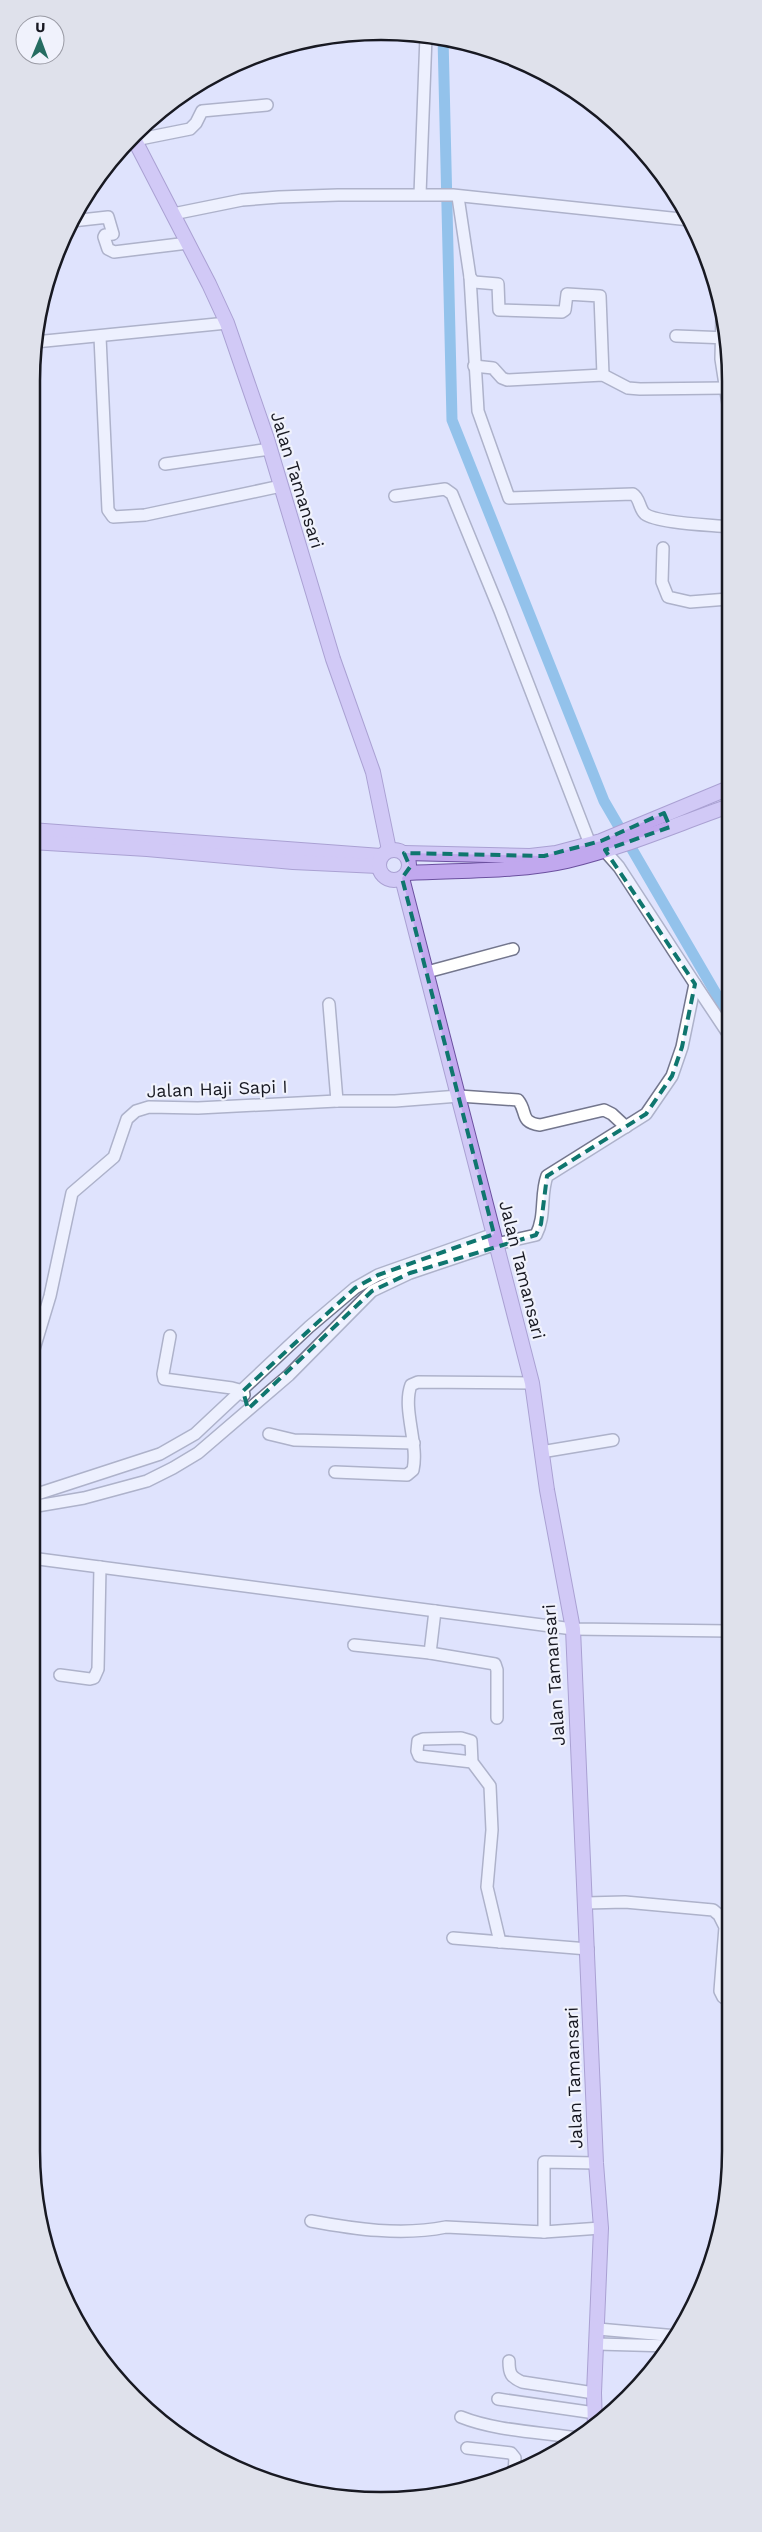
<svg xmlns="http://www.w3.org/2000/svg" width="762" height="2532" font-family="'Work Sans',sans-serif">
	<rect width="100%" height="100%" fill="#dfe3fd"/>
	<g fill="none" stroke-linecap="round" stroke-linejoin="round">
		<path stroke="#399ad5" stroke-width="11" d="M443,37L452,420L604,801L729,1016"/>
		<defs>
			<g id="minor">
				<path d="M135,140L190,129L196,123L202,111L267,105"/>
				<path d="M420,194L426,36"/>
				<path d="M458,197L470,277L474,282L498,284L499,310L562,312L565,310L567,294L600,296L603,375"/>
				<path d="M173,214L242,200L279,197L338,195H453L690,220"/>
				<path d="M72,221L108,217L113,234L105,235L104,237L108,249L114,252L188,243"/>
				<path d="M470,277L478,411L509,498L633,494C640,498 639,509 645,514C657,523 711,525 728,527"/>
				<path d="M722,316L721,359L728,404"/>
				<path d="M676,336L728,338"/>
				<path d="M100,337L108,510L113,517L145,515L281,486"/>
				<path d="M35,342L227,323"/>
				<path d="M474,366L493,368L502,378L507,380L603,375L628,388L640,389L725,388"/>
				<path d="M165,464L270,449"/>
				<path d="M395,496L445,489L452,494L500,611L590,844"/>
				<path d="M663,548L662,582L668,597L690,602L728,599"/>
				<path d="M427,972L513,949"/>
				<path d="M695,984L729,1035"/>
				<path d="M329,1004L337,1101"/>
				<path d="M170,1336L163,1374L164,1379L232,1388L243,1391L244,1395"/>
				<path d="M31,1359L50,1296L72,1193L114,1157L127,1119L136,1111L149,1107L198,1108L337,1101H395L459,1096L518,1100C528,1112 519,1122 540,1125L604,1110L612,1114L626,1127"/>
				<path d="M269,1434L294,1440L414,1443"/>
				<path d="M541,1452L613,1440"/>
				<path d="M335,1472L407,1475L413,1470C419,1444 402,1409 411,1385L418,1382L532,1383"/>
				<path d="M31,1496L160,1454L195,1434L309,1327L355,1288L378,1275L494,1234"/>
				<path d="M31,1507L84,1498L147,1481L173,1468L198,1453L289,1375L372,1291L410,1273L496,1244L536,1235C546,1216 540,1195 547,1176L646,1114L672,1076L682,1047L695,984L619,867L604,850"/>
				<path d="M31,1558L573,1629L730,1631"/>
				<path d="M354,1645L430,1653L495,1664L497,1670V1718"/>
				<path d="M430,1653L435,1611"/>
				<path d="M60,1675L90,1679L94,1678L98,1669L100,1567"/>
				<path d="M472,1762L471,1741L461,1738L423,1739L418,1741L417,1751L419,1756L472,1762L490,1786L492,1830L487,1887L500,1942"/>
				<path d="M586,1903L625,1902L713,1910L719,1915L725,1927L720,1991L723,1997L731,2003"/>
				<path d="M453,1938L588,1949"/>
				<path d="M311,2221C354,2229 402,2236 446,2227L544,2232L601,2228"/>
				<path d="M544,2232V2162L596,2163"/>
				<path d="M598,2329L677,2336"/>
				<path d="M597,2344L671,2346"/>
				<path d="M509,2361C509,2374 511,2377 522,2382L594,2393"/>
				<path d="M498,2399L595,2413"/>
				<path d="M461,2417C496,2431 540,2432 578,2438"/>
				<path d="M467,2448L511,2453L515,2458L514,2473"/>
			</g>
			<g id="major">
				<path d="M132,135L209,284L227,323L267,439L333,659L373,772L389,850"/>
				<path d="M31,830L381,856"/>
				<path d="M31,842L147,849L293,862L378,866"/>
				<circle cx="394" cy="865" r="15"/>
				<path d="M404,853L530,856L556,853L601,841L729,788"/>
				<path d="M408,873C458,870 519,872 567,861C622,848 675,825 729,806"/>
				<path d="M402,878L532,1383L547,1490L573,1629L596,2163L601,2228L594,2393L595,2427"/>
			</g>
		</defs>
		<use href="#minor" stroke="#73768d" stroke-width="14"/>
		<use href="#major" stroke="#6b509f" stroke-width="16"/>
		<use href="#minor" stroke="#fff" stroke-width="11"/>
		<use href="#major" stroke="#c1a8ee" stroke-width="14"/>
	</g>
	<path d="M0 0H762V2532H0ZM664,813L670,827L605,850L695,984L682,1047L672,1076L646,1114L547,1176L541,1224L536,1235L410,1273L372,1291L248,1409L243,1391L355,1288L378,1275L494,1234L402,878L410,867L404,853L544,856L601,841Z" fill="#dfe3fd" fill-opacity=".55" fill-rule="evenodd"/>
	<path fill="none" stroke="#0f766e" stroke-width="4" stroke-dasharray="10 6" stroke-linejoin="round" d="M664,813L670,827L605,850L695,984L682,1047L672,1076L646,1114L547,1176L541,1224L536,1235L410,1273L372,1291L248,1409L243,1391L355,1288L378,1275L494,1234L402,878L410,867L404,853L544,856L601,841Z"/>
	<g text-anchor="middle" stroke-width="4.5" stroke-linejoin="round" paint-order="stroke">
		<g font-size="18" fill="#181922" stroke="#f0f2fc">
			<text transform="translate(297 480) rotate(73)" y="6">Jalan Tamansari</text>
			<text transform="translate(217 1089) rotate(-2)" y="6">Jalan Haji Sapi I</text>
			<text transform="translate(522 1270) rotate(76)" y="6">Jalan Tamansari</text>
			<text transform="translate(554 1675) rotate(-94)" y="6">Jalan Tamansari</text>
			<text transform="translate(574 2078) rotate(-92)" y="6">Jalan Tamansari</text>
		</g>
	</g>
	<path d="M0 0H762V2532H0ZM381 40H381A341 341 0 0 1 722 381V2151A341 341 0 0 1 381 2492H381A341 341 0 0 1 40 2151V381A341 341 0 0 1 381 40Z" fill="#dfe1eb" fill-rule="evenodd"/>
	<path fill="none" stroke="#181922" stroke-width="2.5" d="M381 40H381A341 341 0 0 1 722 381V2151A341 341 0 0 1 381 2492H381A341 341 0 0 1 40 2151V381A341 341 0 0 1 381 40Z"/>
	<g transform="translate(40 40) rotate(1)"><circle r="24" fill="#f0f2fc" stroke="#9a9ba5"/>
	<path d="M0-4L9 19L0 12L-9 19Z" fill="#256c61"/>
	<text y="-8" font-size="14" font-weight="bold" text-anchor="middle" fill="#181922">U</text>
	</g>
</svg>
